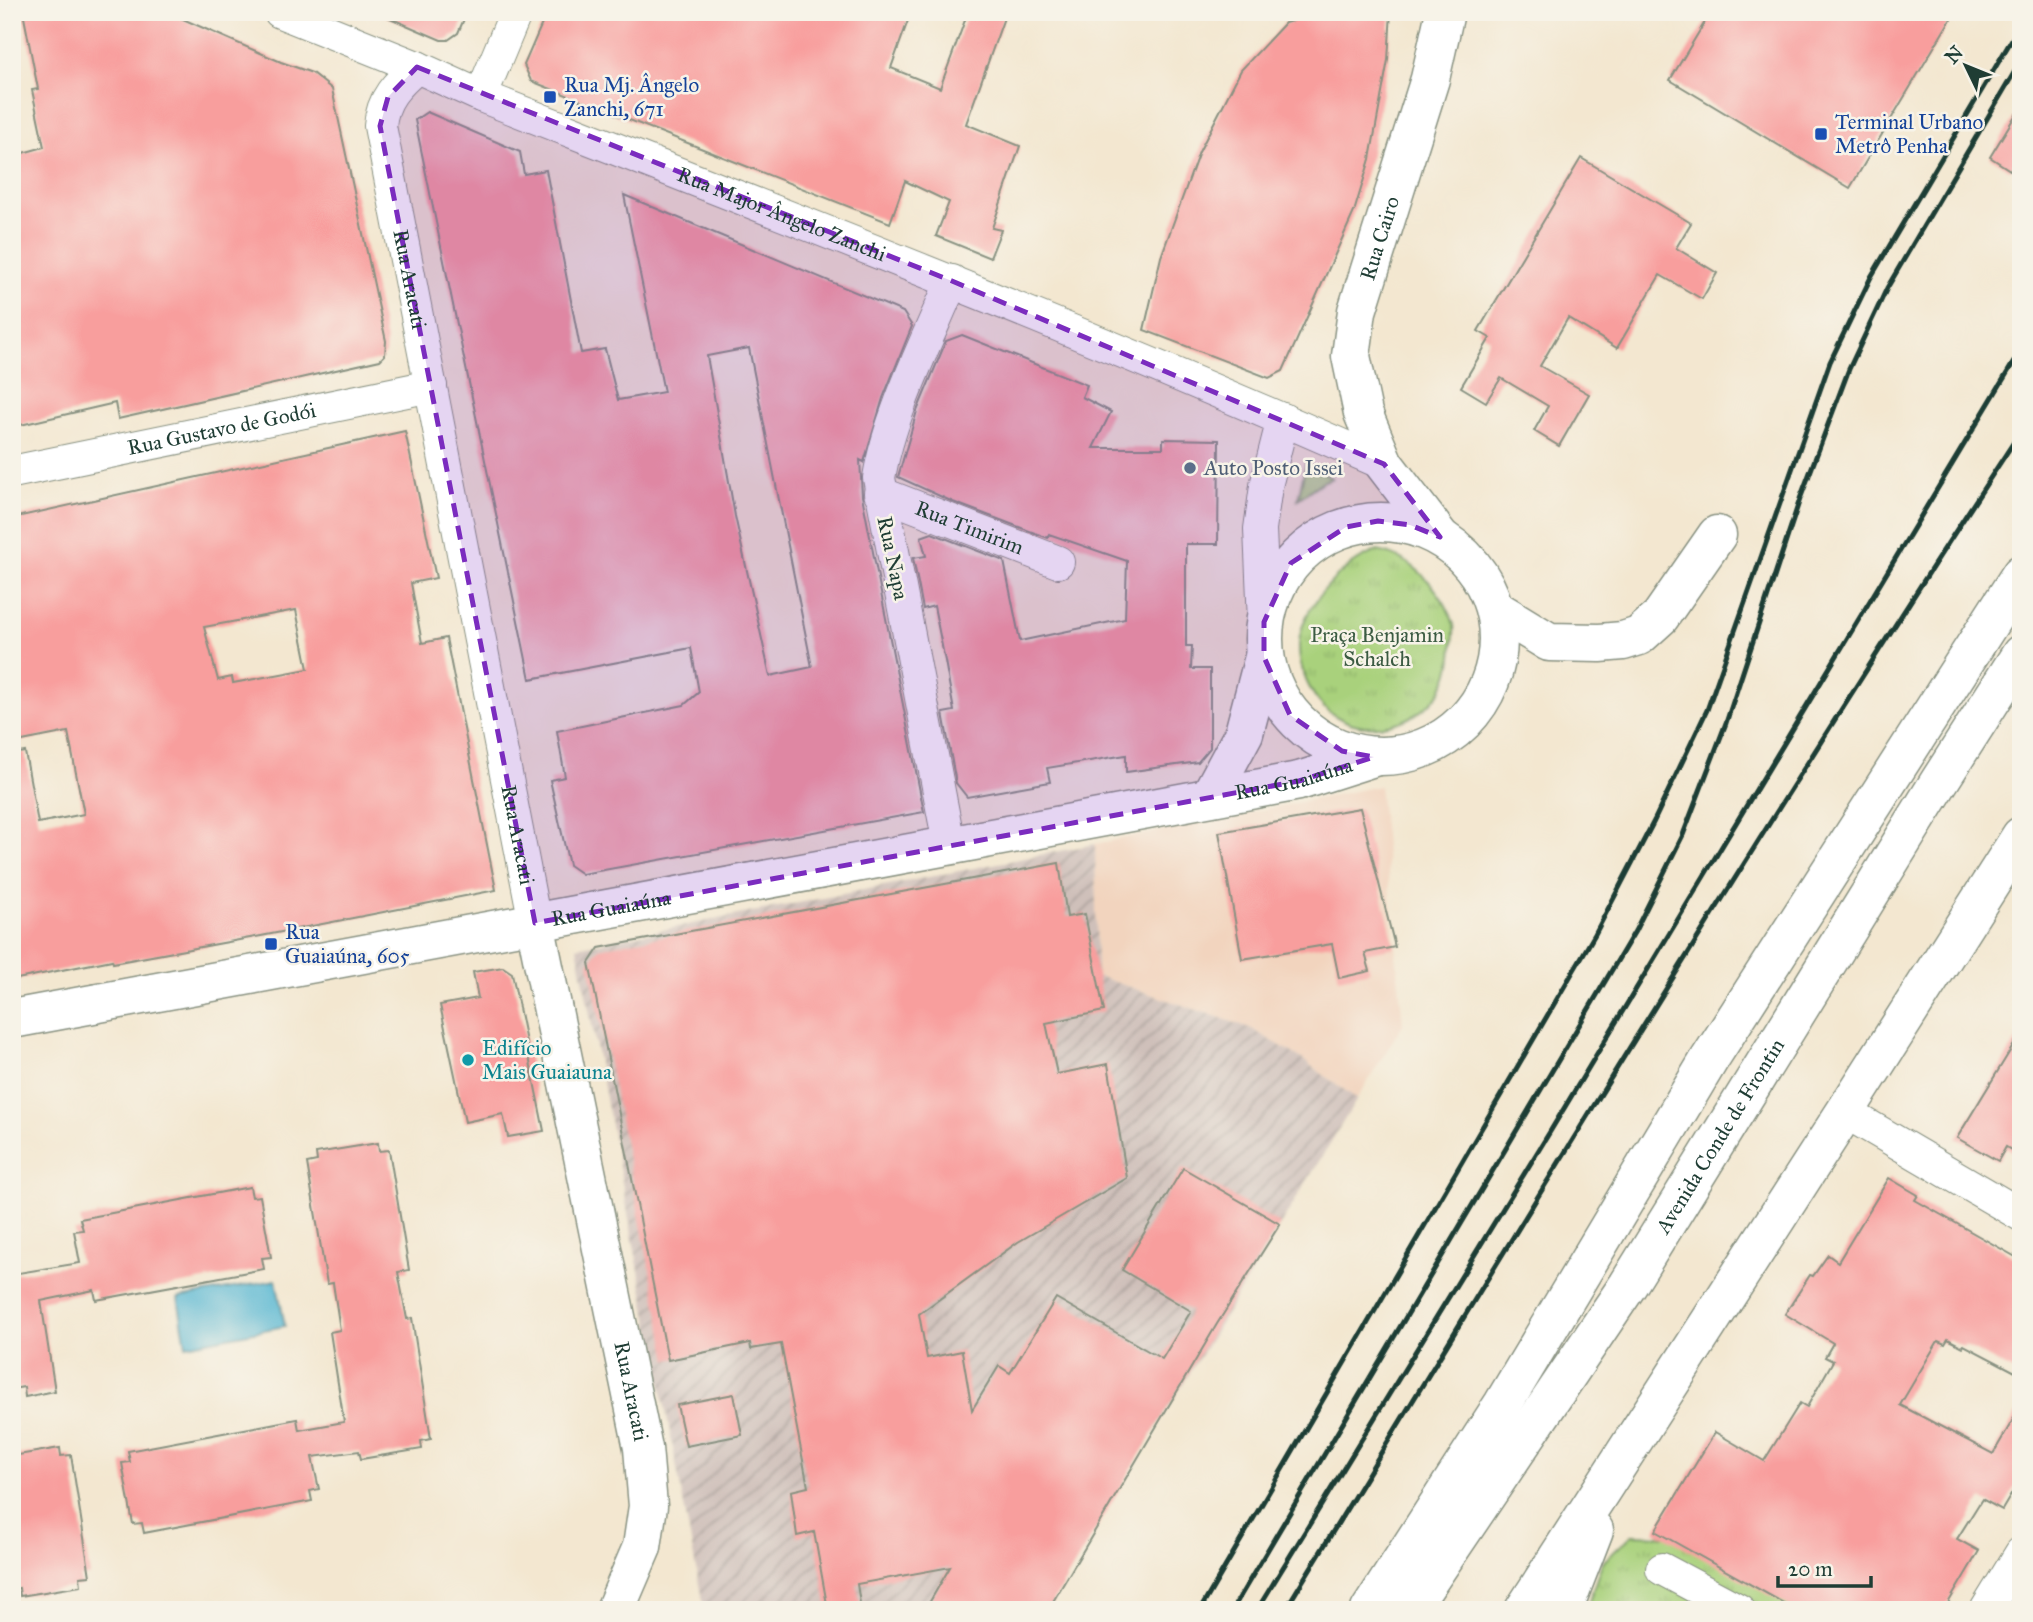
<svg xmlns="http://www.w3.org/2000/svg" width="2033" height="1622" font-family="'IM FELL Great Primer',serif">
	<defs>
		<pattern id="industrial-furrows" width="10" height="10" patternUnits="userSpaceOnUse" patternTransform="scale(1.75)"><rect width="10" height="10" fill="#cfc0ba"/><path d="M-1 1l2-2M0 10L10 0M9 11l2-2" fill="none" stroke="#a79d98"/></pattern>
		<pattern id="park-tufts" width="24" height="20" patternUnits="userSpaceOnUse" patternTransform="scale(1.75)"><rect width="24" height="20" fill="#a9d17c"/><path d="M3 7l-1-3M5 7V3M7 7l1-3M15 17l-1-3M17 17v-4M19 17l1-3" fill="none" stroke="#91b46c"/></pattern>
	</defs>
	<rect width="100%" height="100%" fill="#f7f3e8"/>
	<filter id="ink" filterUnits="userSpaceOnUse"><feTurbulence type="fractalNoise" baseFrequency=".0143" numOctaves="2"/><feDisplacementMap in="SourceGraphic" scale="14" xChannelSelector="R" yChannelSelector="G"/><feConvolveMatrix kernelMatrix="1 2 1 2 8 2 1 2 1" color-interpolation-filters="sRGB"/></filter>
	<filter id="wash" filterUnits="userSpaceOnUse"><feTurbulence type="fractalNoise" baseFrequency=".00686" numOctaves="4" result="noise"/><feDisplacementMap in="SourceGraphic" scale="28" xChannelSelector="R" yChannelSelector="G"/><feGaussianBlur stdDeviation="1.57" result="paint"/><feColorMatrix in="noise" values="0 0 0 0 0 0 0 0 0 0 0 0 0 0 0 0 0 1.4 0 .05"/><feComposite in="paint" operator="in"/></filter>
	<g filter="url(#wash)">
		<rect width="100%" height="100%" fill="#f3e7d0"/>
		<path fill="#f2d4be" d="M1379,786L1403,1024L1357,1099L1296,1055L1250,1028L1097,976L1095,844Z"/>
		<path fill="url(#industrial-furrows)" d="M1095,844L1097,976L1250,1028L1296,1055L1357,1099L1045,1610H704L577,947Z"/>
		<g fill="url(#park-tufts)" stroke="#648758" stroke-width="2">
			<path d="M1306,463L1332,478L1322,482L1298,499Z"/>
			<path d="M1378,551C1400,555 1416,566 1431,584C1441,596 1450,610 1454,625C1455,632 1453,640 1453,646C1452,659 1451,671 1445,683C1428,719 1377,738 1341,719C1333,715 1325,710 1320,703C1307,688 1298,664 1299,644C1301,607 1344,561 1378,551Z"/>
			<path d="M1632,1535L1667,1536L1808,1610H1586L1602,1563Z"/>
		</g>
		<path fill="#54b6d2" stroke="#3a7a83" stroke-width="2" d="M276,1280L285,1326L186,1345L178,1298Z"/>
		<g id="blocks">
			<g fill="#f89e9d" fill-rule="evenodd">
				<path d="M23,12H167L281,62L312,73L332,89L386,341L385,355L380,360L118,419L115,403L12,427V156L44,147L32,90L38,89Z"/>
				<path d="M376,12H467L458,33L448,40H441Z"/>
				<path d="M547,12H911L891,68L940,88L968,12H1006L966,124L1020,146L992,228L1001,230L990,258L936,236L949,202L905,181L890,223L531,81L524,65Z"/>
				<path d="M1323,12H1391L1388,60L1370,159L1354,212L1283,371L1269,378L1144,330L1161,257L1199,152L1241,70L1285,23Z"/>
				<path d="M1711,12H1955L1850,188L1670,80Z"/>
				<path d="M2021,106V152L2010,170L1990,157Z"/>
				<path d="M427,112L520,152L524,174L546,170L581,353L605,349L618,400L664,392L624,195L903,312L912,326L883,398L864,462L860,460L862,496L924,812L582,874L569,865L550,780L565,777L557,731L684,705L699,692L691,648L530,679L415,120ZM749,348L812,667L770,676L735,516L707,356Z"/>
				<path d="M1581,158L1691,223L1676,248L1717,273L1702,299L1660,275L1617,348L1568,318L1540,366L1589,394L1559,446L1534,431L1548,406L1501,378L1486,402L1461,387L1490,338L1478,331Z"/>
				<path d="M962,335L1087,385L1082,397L1111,412L1093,448H1163V439L1219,440L1218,544H1186V646H1192L1191,669H1210V748L1198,762L1126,772V755L1047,768L1050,782L967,797L956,783L943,713L954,711L945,661L934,606L923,609L913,558L926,556L921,537L932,533L1004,561L1020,641L1125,619L1127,561L1049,534L1048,538L953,502L898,477L917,411L946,341Z"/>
				<path d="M405,431L436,578L411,583L422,643L446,638L496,890L261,936L113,963L112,960L12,980V754L25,752L38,823L84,814L68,732L12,743V518ZM296,610L308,669L233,683L232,677L218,680L204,627Z"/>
				<path d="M1360,808L1395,947L1365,953L1370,971L1339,978L1332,944L1242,959L1219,832Z"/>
				<path d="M1059,863L1067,917L1085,914L1104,1011L1046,1023L1057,1074L1108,1064L1127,1178L1018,1242L919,1314L927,1358L962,1351L972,1410L999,1366L1010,1373L1056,1298L1162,1359L1191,1311L1122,1270L1183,1168L1280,1224L1217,1324L1048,1610H925L950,1567L857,1584L861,1610H828L814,1532L797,1536L791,1491L808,1487L781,1344L751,1349L750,1343L668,1360L589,963L599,948Z"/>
				<path d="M503,967L512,973L544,1131L508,1137L503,1114L465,1122L440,1005L478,998L473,972Z"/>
				<path d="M2021,1033V1156L2006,1147L1998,1161L1957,1138Z"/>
				<path d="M378,1143L379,1151L389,1150L409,1270L398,1272L407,1319L412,1318L431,1439L421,1441L422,1449L361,1459L359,1451L312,1457L319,1489L310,1491L312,1501L144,1533L142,1523L133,1524L122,1463L130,1462L128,1451L297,1419L299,1430L344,1422L330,1332L340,1330L333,1283L327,1284L307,1163L317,1161L316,1153Z"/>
				<path d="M1889,1178L1918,1195L1915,1200L2021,1260V1375L1964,1345L1963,1347L1948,1339L1945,1344L1938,1341L1900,1405L1993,1454L2021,1406V1478L2002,1510L1982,1499L1957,1539L1979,1551L1944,1610H1796L1655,1531L1715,1432L1764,1461L1800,1403L1807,1407L1833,1361L1825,1357L1833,1343L1785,1314L1810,1275L1813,1276L1828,1255L1838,1262Z"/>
				<path d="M250,1187L252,1197L260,1196L271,1257L262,1258L264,1269L96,1300L94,1290L41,1301L55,1391L25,1397L24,1387L12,1389V1274L80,1263L74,1231L83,1230L80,1219Z"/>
				<path d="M734,1394L742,1435L686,1446L677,1405Z"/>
				<path d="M60,1448L61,1456L71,1455L90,1576L80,1577L81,1586L20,1596L19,1588L12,1589V1456Z"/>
			</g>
		</g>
	</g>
	<g filter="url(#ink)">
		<use href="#blocks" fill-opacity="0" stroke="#899282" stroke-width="2"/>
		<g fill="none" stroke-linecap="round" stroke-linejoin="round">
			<defs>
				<g id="minor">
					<path id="s1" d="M280,12L417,67L481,96C784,215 1087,332 1384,464"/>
					<path id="s2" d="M417,67C397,84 382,99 380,126L535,923"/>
					<path d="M481,96L516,12"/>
					<path id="s3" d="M12,472L431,386"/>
					<path id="s4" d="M880,493L1058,562"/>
					<path d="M1264,622L1260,529L1266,486L1283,419"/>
					<path d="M949,844L879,478C889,416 927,341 952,281"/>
					<path d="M1845,1112L2021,1215"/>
					<path d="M1662,1569L1739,1610"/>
					<path d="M1986,1610L2021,1553"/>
				</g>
				<g id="tertiary">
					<circle cx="1381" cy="639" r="117"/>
					<path id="s5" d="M1440,537L1384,464L1363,413L1351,356L1357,311L1430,79L1445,12"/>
					<path d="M1495,609L1549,642L1600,643L1623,641L1639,636L1660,617L1717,535"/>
					<path d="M1210,796L1244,733L1264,657"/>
					<path id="s6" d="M535,923L643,1448L648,1506L642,1547L615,1610"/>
					<path id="s7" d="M12,1019L1299,781L1374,757"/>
				</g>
				<g id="trunk">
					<path d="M1370,1610L1503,1404L1709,1060L2021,574"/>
					<path id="s8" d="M1409,1610L1628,1285L1939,782L2021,654"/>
					<path d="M1524,1610L1845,1112L2021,836"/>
					<path d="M1563,1610L1594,1530"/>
				</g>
			</defs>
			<use href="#minor" stroke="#899282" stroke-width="34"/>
			<use href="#tertiary" stroke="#899282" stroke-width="41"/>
			<use href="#trunk" stroke="#899282" stroke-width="41"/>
			<use href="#minor" stroke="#fff" stroke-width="32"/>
			<use href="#tertiary" stroke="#fff" stroke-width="38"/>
			<use href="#trunk" stroke="#fff" stroke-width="38"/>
			<g stroke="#1f3d34" stroke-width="5">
				<path d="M1200,1610L1595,934L1654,821L1707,710L1830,362L1871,277L2021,24"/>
				<path d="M1232,1610L1635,931L1683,835L1726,723L1800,499L1849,369L1887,288L2021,61"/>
				<path d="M1257,1610L1551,1130L2021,350"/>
				<path d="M1285,1610C1527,1214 1767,818 2021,431"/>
			</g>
		</g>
	</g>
	<path fill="#7b2cbf" fill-opacity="0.2" stroke="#7b2cbf" stroke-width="5" stroke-dasharray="14 9" stroke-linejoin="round" d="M417,67L952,281L1384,464L1440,537L1410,525L1378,521L1346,527L1291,563L1264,622V657L1290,715L1342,751L1374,757L1299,781L535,923L380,126L388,97Z"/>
	<g fill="#1a4fb4" stroke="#f7f3e8" stroke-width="2.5">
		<rect x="543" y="90" width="14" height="14" rx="3.5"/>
		<rect x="1814" y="127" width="14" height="14" rx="3.5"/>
		<rect x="264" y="937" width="14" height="14" rx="3.5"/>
	</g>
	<circle fill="#5c6f8a" stroke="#f7f3e8" stroke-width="2.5" cx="1190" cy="468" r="7"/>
	<circle fill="#0f9aa8" stroke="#f7f3e8" stroke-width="2.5" cx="468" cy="1060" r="7"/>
	<g text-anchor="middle" stroke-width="5" stroke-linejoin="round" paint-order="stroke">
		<g font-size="21" fill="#164399" stroke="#f7f3e8" text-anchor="start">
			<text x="564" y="92">Rua Mj. Ângelo<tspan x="564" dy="24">Zanchi, 671</tspan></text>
			<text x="1835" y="129">Terminal Urbano<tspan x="1835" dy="24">Metrô Penha</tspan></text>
			<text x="285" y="939">Rua<tspan x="285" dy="24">Guaiaúna, 605</tspan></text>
		</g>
		<g font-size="21" fill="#1f3d34" stroke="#f7f3e8">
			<text dy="7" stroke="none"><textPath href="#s1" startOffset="541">Rua Major Ângelo Zanchi</textPath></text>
			<text dy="7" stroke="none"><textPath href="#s5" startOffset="327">Rua Cairo</textPath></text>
			<text dy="7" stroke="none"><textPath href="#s2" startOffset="228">Rua Aracati</textPath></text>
			<text dy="7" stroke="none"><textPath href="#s3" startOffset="214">Rua Gustavo de Godói</textPath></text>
			<text dy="7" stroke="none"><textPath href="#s4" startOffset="96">Rua Timirim</textPath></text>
			<text transform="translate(893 558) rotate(78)" y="7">Rua Napa</text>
			<text dy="7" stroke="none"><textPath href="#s7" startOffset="1304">Rua Guaiaúna</textPath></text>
			<text dy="7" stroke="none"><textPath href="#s2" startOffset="794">Rua Aracati</textPath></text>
			<text dy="7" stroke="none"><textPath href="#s7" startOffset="609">Rua Guaiaúna</textPath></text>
			<text dy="7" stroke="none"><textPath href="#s8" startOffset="567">Avenida Conde de Frontin</textPath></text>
			<text dy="7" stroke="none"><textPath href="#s6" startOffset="478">Rua Aracati</textPath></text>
		</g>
		<g font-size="21" fill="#4e5e75" stroke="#f7f3e8" text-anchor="start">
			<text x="1204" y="475">Auto Posto Issei</text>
		</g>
		<g font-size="21" fill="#3b5b42" stroke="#f7f3e8">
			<text x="1377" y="642">Praça Benjamin<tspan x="1377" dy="24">Schalch</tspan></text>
		</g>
		<g font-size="21" fill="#0d838f" stroke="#f7f3e8" text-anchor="start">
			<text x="482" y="1055">Edifício<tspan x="482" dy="24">Mais Guaiauna</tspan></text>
		</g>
	</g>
	<rect width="2033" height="1622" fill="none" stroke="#f7f3e8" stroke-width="42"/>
	<g transform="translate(1966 66) rotate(313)" stroke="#f7f3e8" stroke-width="5" paint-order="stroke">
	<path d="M0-5L12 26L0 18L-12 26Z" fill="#1f3d34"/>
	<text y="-10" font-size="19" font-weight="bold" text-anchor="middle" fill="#1f3d34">N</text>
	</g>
	<path d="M1778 1576v10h93v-10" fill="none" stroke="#1f3d34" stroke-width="3.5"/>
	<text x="1788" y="1576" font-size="21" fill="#1f3d34" stroke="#f7f3e8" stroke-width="5" paint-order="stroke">20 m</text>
</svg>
